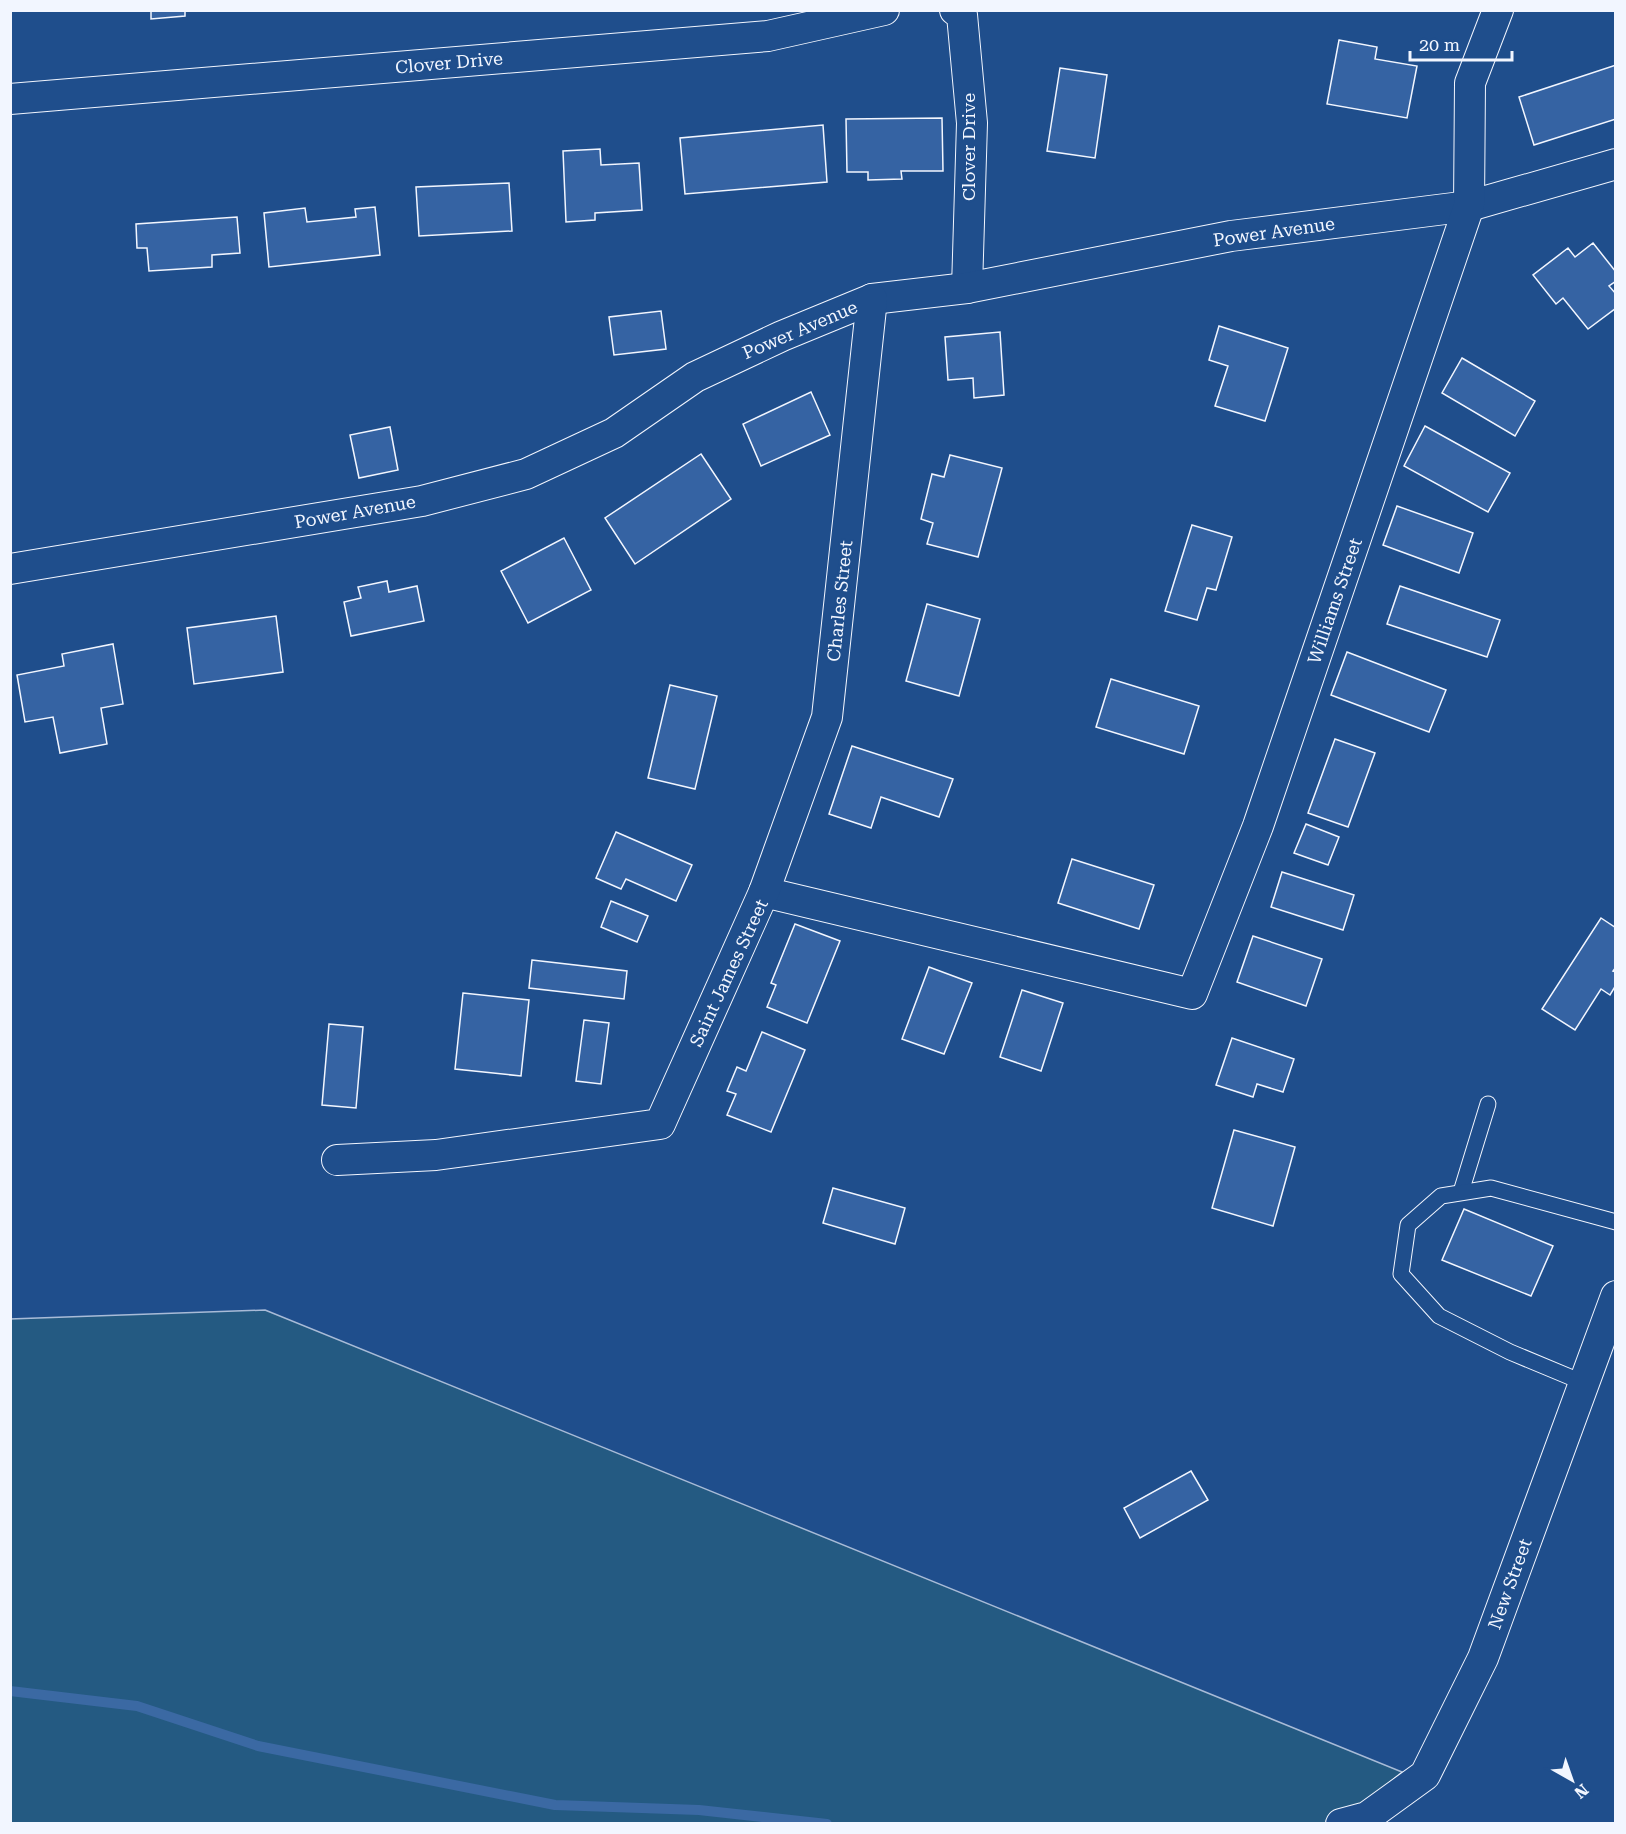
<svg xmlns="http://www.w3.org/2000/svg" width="1626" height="1834" font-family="'Roboto Serif',serif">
	<rect width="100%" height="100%" fill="#1f4e8c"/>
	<path fill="#245a82" stroke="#a8bbd7" stroke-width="1.5" d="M265,1310L1402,1772L1341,1824L11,1823L10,1319Z"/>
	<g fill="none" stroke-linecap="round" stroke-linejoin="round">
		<path stroke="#3b69a3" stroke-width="10" d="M10,1691L137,1706L258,1746L555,1805L699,1810L827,1824"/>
	</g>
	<g fill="#3563a3" stroke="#f2f6ff" stroke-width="1.5">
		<path d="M151,10H185V16L151,19Z"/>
		<path d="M1339,40L1377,47L1375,59L1417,66L1407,118L1327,104Z"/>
		<path d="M1616,65V119L1534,145L1519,97Z"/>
		<path d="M1060,68L1107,75L1095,158L1047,151Z"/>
		<path d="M942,118L943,171H901L902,179L868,180V172H847L846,119Z"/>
		<path d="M823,125L827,182L685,194L680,138Z"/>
		<path d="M600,149L601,165L639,163L642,210L595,213V220L566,222L563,151Z"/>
		<path d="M509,183L512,231L419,236L416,187Z"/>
		<path d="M375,207L380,255L269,267L264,213L305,208L307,222L356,217L355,209Z"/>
		<path d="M237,217L240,253L212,255V267L149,271L147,248H137L136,224Z"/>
		<path d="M1593,243L1616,272V281L1609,286L1616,294V308L1588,329L1563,298L1556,304L1533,275L1568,248L1575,257Z"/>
		<path d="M661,311L666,349L614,355L609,317Z"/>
		<path d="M1219,326L1288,348L1265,421L1215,406L1228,366L1209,360Z"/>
		<path d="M1000,332L1004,395L974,398L973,378L948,380L945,337Z"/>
		<path d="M1462,358L1535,401L1515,436L1442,393Z"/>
		<path d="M811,392L830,435L761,466L743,424Z"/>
		<path d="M1425,426L1510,473L1488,512L1404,466Z"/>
		<path d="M390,427L398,470L359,478L350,435Z"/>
		<path d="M701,454L731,499L635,564L605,518Z"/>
		<path d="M950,455L1002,468L978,557L927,544L933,523L921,519L932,474L944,477Z"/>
		<path d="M1397,506L1473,533L1459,573L1383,545Z"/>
		<path d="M1192,525L1232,537L1216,590L1207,588L1197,620L1165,611Z"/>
		<path d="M564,538L591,590L528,623L501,571Z"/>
		<path d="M387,581L389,592L417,586L424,621L351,636L344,602L361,598L358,587Z"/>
		<path d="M1400,586L1500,620L1487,657L1387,624Z"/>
		<path d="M927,604L980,619L959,696L906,681Z"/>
		<path d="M276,616L283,672L194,684L187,628Z"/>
		<path d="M113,644L123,704L101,708L107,744L60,753L53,717L25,722L17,675L64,666L62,654Z"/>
		<path d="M1347,652L1446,690L1429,732L1331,695Z"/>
		<path d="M1111,679L1199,706L1184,754L1096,727Z"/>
		<path d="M670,685L717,696L695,789L648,778Z"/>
		<path d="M1335,739L1375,753L1348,827L1308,813Z"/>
		<path d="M852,746L953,779L939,817L881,797L871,828L829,814Z"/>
		<path d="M1306,824L1339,837L1328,865L1294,853Z"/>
		<path d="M616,832L692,865L676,901L626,879L621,889L596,878Z"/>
		<path d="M1072,859L1154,885L1139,929L1058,903Z"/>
		<path d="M1282,872L1354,895L1343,930L1271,907Z"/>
		<path d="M611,901L648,916L637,942L601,927Z"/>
		<path d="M1601,918L1616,928V967L1613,971L1616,972V985L1610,995L1601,989L1575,1030L1542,1009Z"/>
		<path d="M795,924L840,941L807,1023L767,1007L776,985L771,983Z"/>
		<path d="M1253,936L1322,959L1306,1006L1237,982Z"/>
		<path d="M532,960L627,971L624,999L529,988Z"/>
		<path d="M929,967L972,983L944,1054L902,1039Z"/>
		<path d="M1022,990L1063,1003L1041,1071L1000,1057Z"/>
		<path d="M463,993L529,1000L521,1076L455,1069Z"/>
		<path d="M584,1020L609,1023L601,1084L576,1081Z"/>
		<path d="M329,1024L363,1027L356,1108L322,1105Z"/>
		<path d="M762,1032L805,1050L771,1132L727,1115L736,1094L727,1091L737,1067L746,1071Z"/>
		<path d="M1232,1038L1294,1059L1283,1092L1257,1084L1253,1097L1216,1085Z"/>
		<path d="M1234,1130L1295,1147L1273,1226L1212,1208Z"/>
		<path d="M833,1188L905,1208L895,1244L823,1223Z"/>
		<path d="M1464,1209L1553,1246L1531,1296L1442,1260Z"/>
		<path d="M1191,1471L1208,1500L1140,1538L1124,1508Z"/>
	</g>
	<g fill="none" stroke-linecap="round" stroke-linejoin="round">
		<defs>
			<g id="service">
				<path d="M1461,1192L1488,1104"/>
				<path d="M1582,1382L1510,1352L1439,1316L1401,1274L1408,1225L1441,1196L1491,1188L1616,1222"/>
			</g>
			<g id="minor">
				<path d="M955,10L962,15L972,123L967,288"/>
				<path d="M10,99L768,36L884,10"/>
				<path d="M10,569L422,501L526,474L614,433L695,377L782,336L872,299L967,288L1231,236L1469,206L1616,164"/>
				<path d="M764,892L1192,994L1258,826L1469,206L1470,83L1498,10"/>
				<path d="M337,1160L436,1155L660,1124L764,892L827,717L872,299"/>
				<path d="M1341,1824L1367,1817L1425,1775L1483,1658L1616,1296"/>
			</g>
		</defs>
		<use href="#service" stroke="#f2f6ff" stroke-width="17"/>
		<use href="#minor" stroke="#f2f6ff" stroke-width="32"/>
		<use href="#service" stroke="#1f4e8c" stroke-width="15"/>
		<use href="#minor" stroke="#1f4e8c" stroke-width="30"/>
	</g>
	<g text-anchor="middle" stroke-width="4.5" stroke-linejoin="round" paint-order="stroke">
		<g font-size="18" fill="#f2f6ff" stroke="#1f4e8c">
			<text transform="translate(449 63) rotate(-5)" y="6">Clover Drive</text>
			<text transform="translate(969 147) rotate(-90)" y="6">Clover Drive</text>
			<text transform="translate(1274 232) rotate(-8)" y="6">Power Avenue</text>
			<text transform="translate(800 330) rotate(-23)" y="6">Power Avenue</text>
			<text transform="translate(355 512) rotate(-10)" y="6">Power Avenue</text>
			<text transform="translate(840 601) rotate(-84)" y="6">Charles Street</text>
			<text transform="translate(1335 601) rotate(-71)" y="6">Williams Street</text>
			<text transform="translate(729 973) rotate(-65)" y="6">Saint James Street</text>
			<text transform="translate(1510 1584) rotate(-70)" y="6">New Street</text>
		</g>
	</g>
	<rect width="1626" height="1834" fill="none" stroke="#f2f6ff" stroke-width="24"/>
	<g transform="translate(1572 1780) rotate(140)" stroke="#1f4e8c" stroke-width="4.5" paint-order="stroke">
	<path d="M0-4.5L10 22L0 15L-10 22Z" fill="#f2f6ff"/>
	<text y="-9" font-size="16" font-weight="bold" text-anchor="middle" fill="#f2f6ff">N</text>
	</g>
	<path d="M1410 51v9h102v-9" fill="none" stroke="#f2f6ff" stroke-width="3"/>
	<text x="1419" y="51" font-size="18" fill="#f2f6ff" stroke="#1f4e8c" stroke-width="4.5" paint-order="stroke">20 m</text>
</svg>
